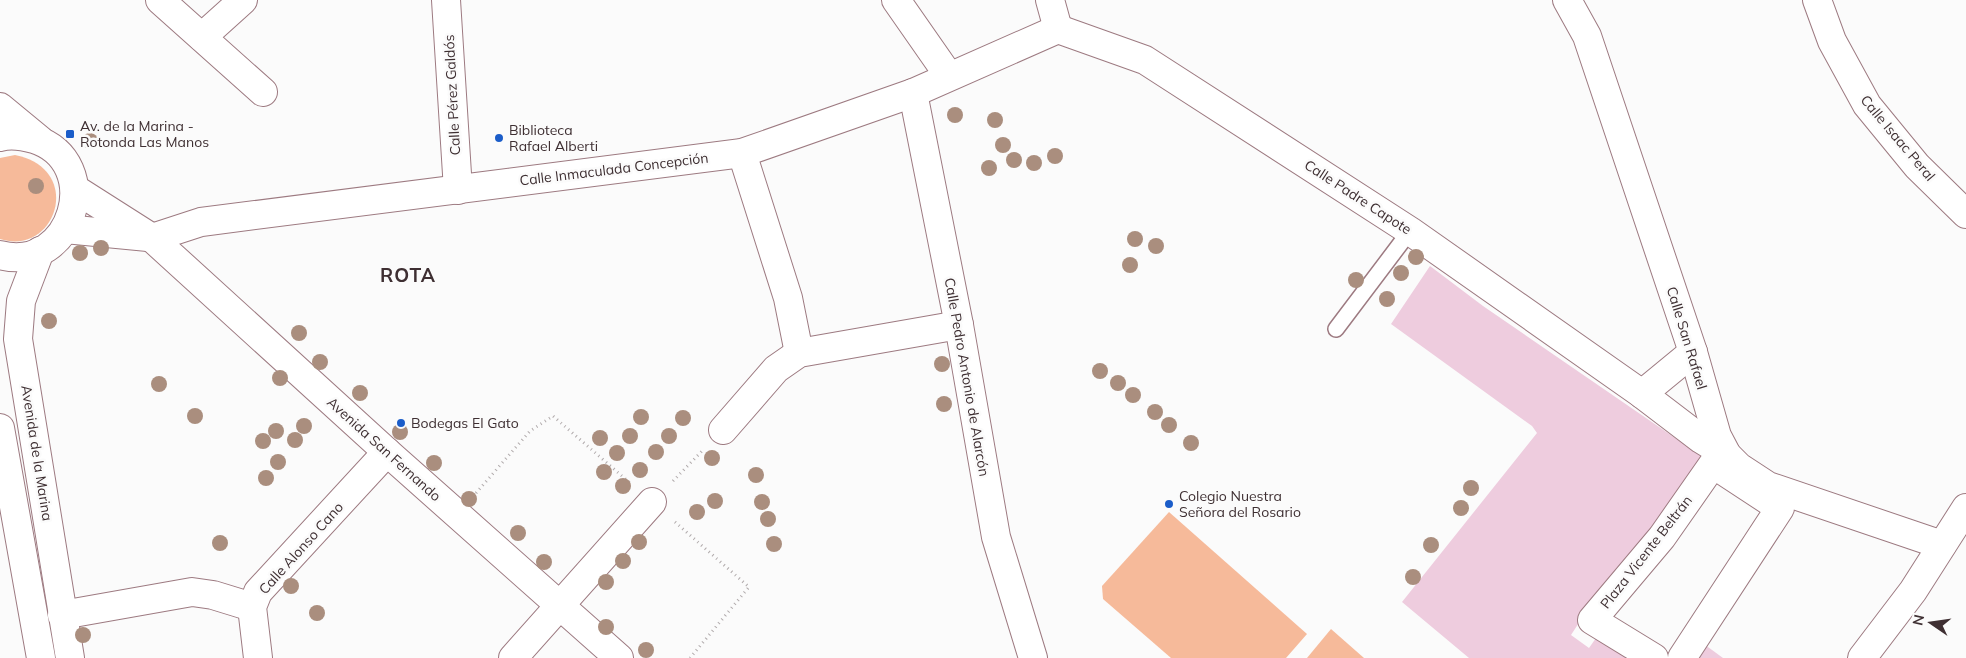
<svg xmlns="http://www.w3.org/2000/svg" width="1966" height="658" font-family="Mulish,sans-serif">
	<rect width="100%" height="100%" fill="#fbfbfb"/>
	<g fill="#f6ba9a">
		<path d="M15,155C85,169 56,257 0,239V158Z"/>
		<path d="M1169,512L1307,634L1286,658H1171L1103,599L1102,586Z"/>
		<path d="M1331,629L1364,658H1307Z"/>
	</g>
	<g fill="#eeccde">
		<path d="M1430,266L1483,306L1713,464L1584,615L1571,635L1589,648L1603,628L1643,658H1469L1402,602L1537,433L1532,426L1391,324Z"/>
		<path d="M1697,639L1723,658H1685Z"/>
	</g>
	<g fill="none" stroke-linecap="round" stroke-linejoin="round">
		<defs>
			<path id="lane" d="M1336,329L1410,231"/>
			<g id="street">
				<path d="M160,0L263,92"/>
				<path d="M446,0L458,190"/>
				<path d="M896,0L949,76"/>
				<path d="M1050,0L1058,29"/>
				<path d="M1567,0L1587,36L1693,352L1717,436L1727,455L1739,467L1768,486L1942,545"/>
				<path d="M1817,0L1832,41L1867,105L1917,166L1966,214"/>
				<path d="M1058,29L1145,60L1410,231L1642,394L1701,439L1727,455"/>
				<path d="M202,37L243,0"/>
				<path d="M913,93L959,325L996,537L1033,658"/>
				<path d="M742,153L788,298L799,353"/>
				<path d="M152,238L201,222L742,153L913,93L1058,29"/>
				<path d="M1642,394L1693,352"/>
				<path d="M723,430L776,369L799,353L959,325"/>
				<path d="M62,615L192,592L213,595L252,607"/>
				<path d="M258,658L252,607L258,592L387,452"/>
				<path d="M513,658L652,502"/>
				<path d="M1654,658L1592,620L1662,537L1713,464L1780,508L1682,658"/>
				<path d="M1862,658L1913,591L1966,508"/>
			</g>
			<g id="secondary">
				<path d="M0,107L40,140"/>
				<path d="M0,137C11,134 23,136 34,139C106,162 73,274 0,255"/>
				<path d="M75,189L152,238L387,452L619,658"/>
				<path d="M65,229L148,237"/>
				<path d="M40,251L21,301L18,339L70,658"/>
				<path d="M0,428L41,658"/>
			</g>
		</defs>
		<use href="#lane" stroke="#9d7a81" stroke-width="18"/>
		<use href="#street" stroke="#9d7a81" stroke-width="30"/>
		<use href="#secondary" stroke="#9d7a81" stroke-width="30"/>
		<g stroke="#b1abac" stroke-width="3" stroke-dasharray="1 4" stroke-linecap="butt">
			<path d="M673,481L703,450"/>
			<path d="M476,493L530,431L553,416L630,483"/>
			<path d="M675,522L749,587L690,658"/>
		</g>
		<use href="#lane" stroke="#fff" stroke-width="15"/>
		<use href="#street" stroke="#fff" stroke-width="28"/>
		<use href="#secondary" stroke="#fff" stroke-width="28"/>
	</g>
	<g fill="#aa8e7e">
		<circle cx="955" cy="115" r="8"/>
		<circle cx="995" cy="120" r="8"/>
		<circle cx="90" cy="141" r="8"/>
		<circle cx="1003" cy="145" r="8"/>
		<circle cx="1055" cy="156" r="8"/>
		<circle cx="1014" cy="160" r="8"/>
		<circle cx="1034" cy="163" r="8"/>
		<circle cx="989" cy="168" r="8"/>
		<circle cx="36" cy="186" r="8"/>
		<circle cx="1135" cy="239" r="8"/>
		<circle cx="1156" cy="246" r="8"/>
		<circle cx="101" cy="248" r="8"/>
		<circle cx="80" cy="253" r="8"/>
		<circle cx="1416" cy="257" r="8"/>
		<circle cx="1130" cy="265" r="8"/>
		<circle cx="1401" cy="273" r="8"/>
		<circle cx="1356" cy="280" r="8"/>
		<circle cx="1387" cy="299" r="8"/>
		<circle cx="49" cy="321" r="8"/>
		<circle cx="299" cy="333" r="8"/>
		<circle cx="320" cy="362" r="8"/>
		<circle cx="942" cy="364" r="8"/>
		<circle cx="1100" cy="371" r="8"/>
		<circle cx="280" cy="378" r="8"/>
		<circle cx="1118" cy="383" r="8"/>
		<circle cx="159" cy="384" r="8"/>
		<circle cx="360" cy="393" r="8"/>
		<circle cx="1133" cy="395" r="8"/>
		<circle cx="944" cy="404" r="8"/>
		<circle cx="1155" cy="412" r="8"/>
		<circle cx="195" cy="416" r="8"/>
		<circle cx="641" cy="417" r="8"/>
		<circle cx="683" cy="418" r="8"/>
		<circle cx="1169" cy="425" r="8"/>
		<circle cx="304" cy="426" r="8"/>
		<circle cx="276" cy="431" r="8"/>
		<circle cx="400" cy="432" r="8"/>
		<circle cx="630" cy="436" r="8"/>
		<circle cx="669" cy="436" r="8"/>
		<circle cx="600" cy="438" r="8"/>
		<circle cx="295" cy="440" r="8"/>
		<circle cx="263" cy="441" r="8"/>
		<circle cx="1191" cy="443" r="8"/>
		<circle cx="656" cy="452" r="8"/>
		<circle cx="617" cy="453" r="8"/>
		<circle cx="712" cy="458" r="8"/>
		<circle cx="278" cy="462" r="8"/>
		<circle cx="434" cy="463" r="8"/>
		<circle cx="640" cy="470" r="8"/>
		<circle cx="604" cy="472" r="8"/>
		<circle cx="756" cy="475" r="8"/>
		<circle cx="266" cy="478" r="8"/>
		<circle cx="623" cy="486" r="8"/>
		<circle cx="1471" cy="488" r="8"/>
		<circle cx="469" cy="499" r="8"/>
		<circle cx="715" cy="501" r="8"/>
		<circle cx="762" cy="502" r="8"/>
		<circle cx="1461" cy="508" r="8"/>
		<circle cx="697" cy="512" r="8"/>
		<circle cx="768" cy="519" r="8"/>
		<circle cx="518" cy="533" r="8"/>
		<circle cx="639" cy="542" r="8"/>
		<circle cx="220" cy="543" r="8"/>
		<circle cx="774" cy="544" r="8"/>
		<circle cx="1431" cy="545" r="8"/>
		<circle cx="623" cy="561" r="8"/>
		<circle cx="544" cy="562" r="8"/>
		<circle cx="1413" cy="577" r="8"/>
		<circle cx="606" cy="582" r="8"/>
		<circle cx="291" cy="586" r="8"/>
		<circle cx="317" cy="613" r="8"/>
		<circle cx="606" cy="627" r="8"/>
		<circle cx="83" cy="635" r="8"/>
		<circle cx="646" cy="650" r="8"/>
	</g>
	<g fill="#1b5dc9" stroke="#fbfbfb" stroke-width="2">
		<rect x="65" y="129" width="10" height="10" rx="2.5"/>
		<circle cx="499" cy="138" r="5"/>
		<circle cx="401" cy="423" r="5"/>
		<circle cx="1169" cy="504" r="5"/>
	</g>
	<g text-anchor="middle" stroke-width="5" stroke-linejoin="round" paint-order="stroke">
		<g font-size="14" fill="#3e2f32" stroke="#fbfbfb">
			<text transform="translate(452 95) rotate(-93)" y="5">Calle Pérez Galdós</text>
			<text transform="translate(1898 138) rotate(50)" y="5">Calle Isaac Peral</text>
			<text transform="translate(614 169) rotate(-7)" y="5">Calle Inmaculada Concepción</text>
			<text transform="translate(1358 197) rotate(33)" y="5">Calle Padre Capote</text>
			<text transform="translate(1687 338) rotate(73)" y="5">Calle San Rafael</text>
			<text transform="translate(967 377) rotate(80)" y="5">Calle Pedro Antonio de Alarcón</text>
			<text transform="translate(384 449) rotate(42)" y="5">Avenida San Fernando</text>
			<text transform="translate(37 453) rotate(81)" y="5">Avenida de la Marina</text>
			<text transform="translate(301 548) rotate(-48)" y="5">Calle Alonso Cano</text>
			<text transform="translate(1646 552) rotate(-52)" y="5">Plaza Vicente Beltrán</text>
		</g>
		<g font-size="14" fill="#3e2f32" stroke="#fbfbfb" text-anchor="start">
			<text x="80" y="131">Av. de la Marina -<tspan x="80" dy="16">Rotonda Las Manos</tspan></text>
			<text x="509" y="135">Biblioteca<tspan x="509" dy="16">Rafael Alberti</tspan></text>
			<text x="411" y="428">Bodegas El Gato</text>
			<text x="1179" y="501">Colegio Nuestra<tspan x="1179" dy="16">Señora del Rosario</tspan></text>
		</g>
		<g font-size="19" font-weight="bold" letter-spacing="1" fill="#3e2f32" stroke="#fbfbfb">
			<text x="408" y="282">ROTA</text>
		</g>
	</g>
	<g transform="translate(1931 623) rotate(283)" stroke="#fbfbfb" stroke-width="4" paint-order="stroke">
	<path d="M0-4L9 19L0 12L-9 19Z" fill="#3e2f32"/>
	<text y="-8" font-size="14" font-weight="bold" text-anchor="middle" fill="#3e2f32">N</text>
	</g>
</svg>
